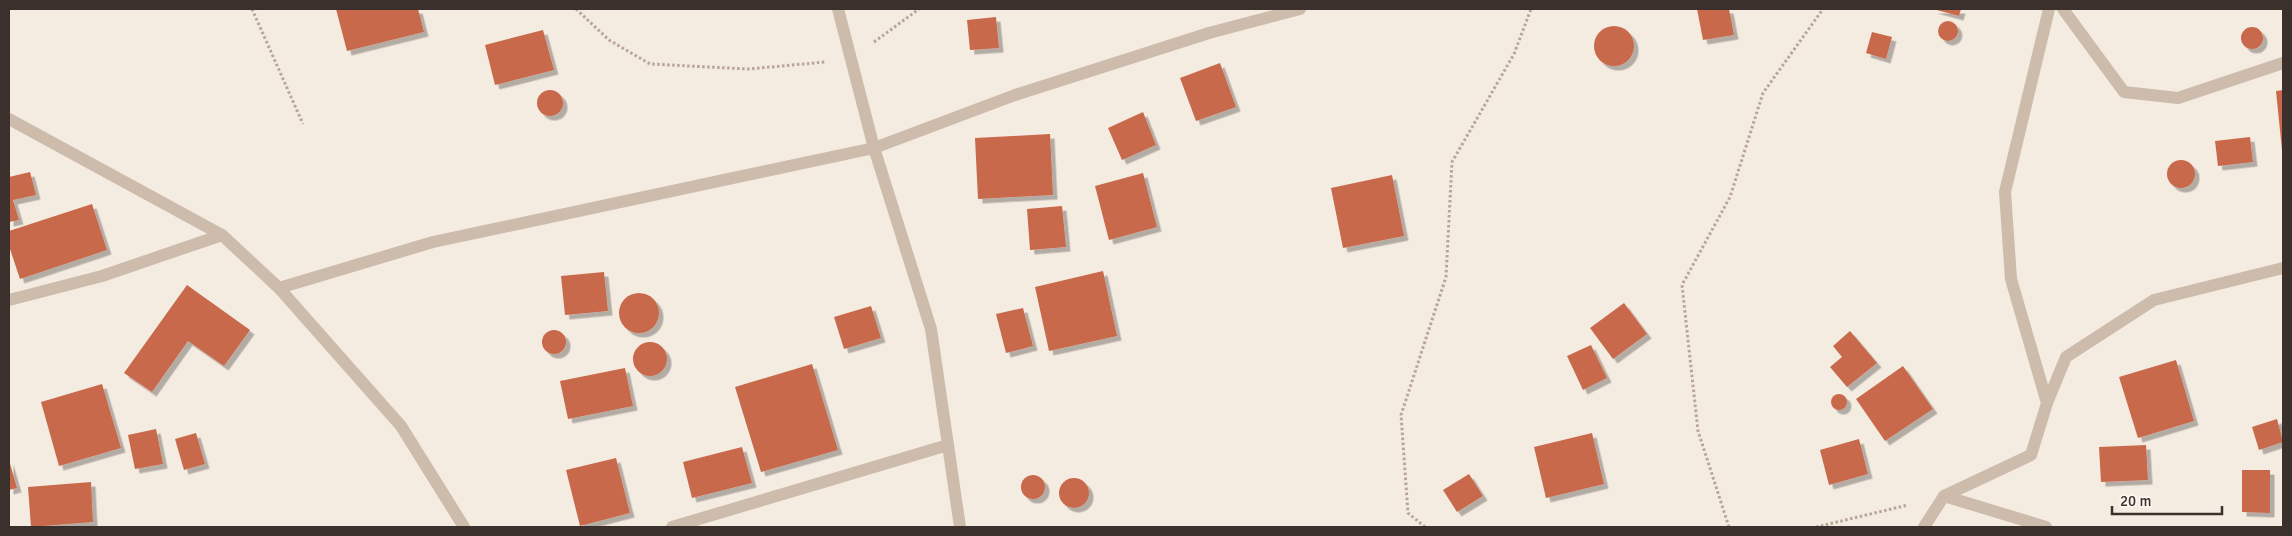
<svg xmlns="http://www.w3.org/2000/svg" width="2292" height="536" font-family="Signika,sans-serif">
	<defs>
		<filter id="shadow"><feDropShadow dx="4.5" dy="4.5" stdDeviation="0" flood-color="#0004"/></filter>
	</defs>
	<rect width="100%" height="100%" fill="#f4ebe1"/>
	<g fill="#c8694b" filter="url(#shadow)">
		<path d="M336,9H418L424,32L347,51Z"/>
		<path d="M1697,9H1729L1734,35L1703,40Z"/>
		<path d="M1933,9H1961L1959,16Z"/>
		<path d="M996,17L999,48L970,50L967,20Z"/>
		<circle cx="1948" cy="31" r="10"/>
		<circle cx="1614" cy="46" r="20"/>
		<circle cx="2252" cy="38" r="11"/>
		<path d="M543,30L554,70L495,85L485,45Z"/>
		<path d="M1872,32L1892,37L1886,59L1866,53Z"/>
		<path d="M1220,63L1236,107L1196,121L1180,78Z"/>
		<circle cx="550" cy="103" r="13"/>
		<path d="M2283,90V150H2282L2276,91Z"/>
		<path d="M1143,112L1156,145L1122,160L1108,128Z"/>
		<path d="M1050,134L1053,195L978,199L975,138Z"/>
		<path d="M2250,137L2253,162L2218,166L2215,141Z"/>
		<circle cx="2181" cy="174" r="14"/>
		<path d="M30,172L36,195L13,200L19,220L9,222V177Z"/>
		<path d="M1143,173L1157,227L1109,240L1095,186Z"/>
		<path d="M1392,175L1404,236L1343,248L1331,188Z"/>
		<path d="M92,204L107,250L20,279L9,246V231Z"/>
		<path d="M1062,206L1066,247L1030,250L1027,209Z"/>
		<path d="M1103,271L1117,336L1049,351L1035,287Z"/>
		<path d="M604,272L608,311L565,315L561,276Z"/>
		<path d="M187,285L250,330L224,366L188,341L152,392L124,373Z"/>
		<circle cx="639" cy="313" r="20"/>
		<path d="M1624,303L1647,334L1613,359L1590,328Z"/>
		<path d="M871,306L881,338L844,349L834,317Z"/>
		<path d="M1023,308L1033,346L1006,353L996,314Z"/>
		<circle cx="554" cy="342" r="12"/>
		<path d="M1850,331L1877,363L1847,387L1830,367L1842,357L1833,346Z"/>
		<circle cx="650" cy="359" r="17"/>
		<path d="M1591,345L1607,378L1583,390L1567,356Z"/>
		<path d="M2176,360L2194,421L2138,438L2119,377Z"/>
		<path d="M812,364L838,450L761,472L735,387Z"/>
		<path d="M1903,366L1933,409L1885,441L1856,399Z"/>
		<path d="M625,368L633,406L568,419L560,381Z"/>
		<path d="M102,384L121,448L59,466L41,402Z"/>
		<circle cx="1839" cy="402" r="8"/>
		<path d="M2277,419L2283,442L2259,450L2252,427Z"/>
		<path d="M156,429L163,464L135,469L128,435Z"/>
		<path d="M196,433L205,464L184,470L175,439Z"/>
		<path d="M1592,433L1604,484L1546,498L1534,447Z"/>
		<path d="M1859,439L1868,474L1829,485L1820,450Z"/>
		<path d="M2146,445L2148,480L2101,482L2099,447Z"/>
		<path d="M742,447L752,483L692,498L683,462Z"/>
		<path d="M616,458L630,513L580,526L566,470Z"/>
		<path d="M9,460L17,488L9,490Z"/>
		<path d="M2242,470H2270V513L2242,512Z"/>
		<path d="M1469,474L1483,496L1457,512L1443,490Z"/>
		<circle cx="1033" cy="487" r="12"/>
		<circle cx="1074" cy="493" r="15"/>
		<path d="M91,482L93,522L31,527L28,487Z"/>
	</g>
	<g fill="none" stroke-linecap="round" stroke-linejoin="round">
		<g stroke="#b9a596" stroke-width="3" stroke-dasharray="2.5 2.5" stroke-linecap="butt">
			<path d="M252,9L303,124"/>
			<path d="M576,9L609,40L650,64L749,69L825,62"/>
			<path d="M874,42L919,9"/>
			<path d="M1425,527L1408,513L1401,415L1446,277L1452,162L1514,54L1531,9"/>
			<path d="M1729,527L1698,431L1682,285L1730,197L1763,93L1823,9"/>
			<path d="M1816,527L1908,505"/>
		</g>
		<g stroke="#cdbbac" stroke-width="12">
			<path d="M838,9L874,148L931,329L960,527"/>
			<path d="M2063,9L2124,92L2178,98L2283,63"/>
			<path d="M9,119L222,235L102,276L9,300"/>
			<path d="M222,235L279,288L401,426L464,527"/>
			<path d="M279,288L433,242L874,148L1015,95L1209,33L1300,9"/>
			<path d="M2047,403L2011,279L2005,192L2049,9"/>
			<path d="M1944,496L2046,527"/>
			<path d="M672,527L948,445"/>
			<path d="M1924,527L1944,496L2031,455L2047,403L2066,357L2154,300L2283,268"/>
		</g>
	</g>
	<rect width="2292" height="536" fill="none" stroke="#3b302b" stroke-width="20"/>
	<path d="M2112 506v8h110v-8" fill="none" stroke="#3b302b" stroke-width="2.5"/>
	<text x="2120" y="506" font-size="15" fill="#3b302b" stroke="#fbf5ee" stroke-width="4" paint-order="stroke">20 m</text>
</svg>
